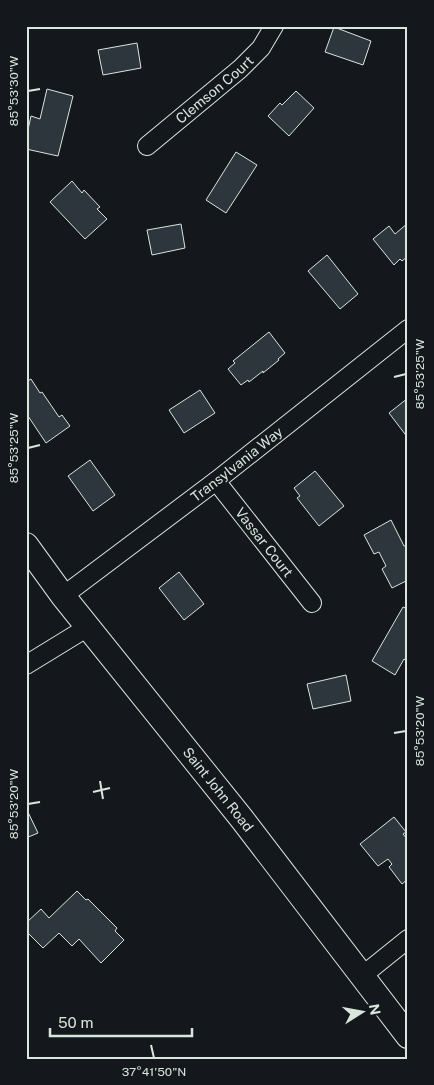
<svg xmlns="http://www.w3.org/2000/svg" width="434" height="1085" font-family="'Public Sans',sans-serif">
	<rect width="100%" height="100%" fill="#14181c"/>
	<g fill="#2c363c" stroke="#d8e6dc">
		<path d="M334,27L371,41L363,65L325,52Z"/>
		<path d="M137,43L141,68L103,75L98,50Z"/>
		<path d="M47,89L73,96L58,156L26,149V139L31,116L40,119Z"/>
		<path d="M296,91L314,108L289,136L268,116L280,103L282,105Z"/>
		<path d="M236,152L257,165L226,213L206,200Z"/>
		<path d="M72,181L82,193L84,190L100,207L97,209L107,219L85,239L50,202Z"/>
		<path d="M408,223V256L402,261L400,259L394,265L373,239L389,226L395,234Z"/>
		<path d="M181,224L185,248L152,255L147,230Z"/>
		<path d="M327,255L358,294L340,309L308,271Z"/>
		<path d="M269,332L285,353L278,359L279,360L263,373V371L249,382L248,380L241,385L228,369L235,363L233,361Z"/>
		<path d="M31,379L40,393L42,392L59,417L62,415L70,426L46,443L26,413V382Z"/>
		<path d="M200,390L215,413L184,433L169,410Z"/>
		<path d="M408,398V438L389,413Z"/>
		<path d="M90,460L115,495L93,511L68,476Z"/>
		<path d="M315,471L344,506L319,526L297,498L300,496L294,488Z"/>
		<path d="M391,520L404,546H406L408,550V580L392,588L382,569L386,566L379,552L374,554L364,535Z"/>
		<path d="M179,572L204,604L184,620L159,588Z"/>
		<path d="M403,607L408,609V662L404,659L395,675L372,661Z"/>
		<path d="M346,675L351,701L313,709L307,684Z"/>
		<path d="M26,808L38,833L26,838Z"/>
		<path d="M394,817L406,832L403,834L408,840V879L402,884L389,867L392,864L388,859L378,866L360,844Z"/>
		<path d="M77,891L86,900L88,899L117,928L115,931L124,940L101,963L79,939L72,946L59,933L43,948L26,931V923L41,909L49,918Z"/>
	</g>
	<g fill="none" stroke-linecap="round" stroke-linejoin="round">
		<defs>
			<g id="street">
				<path id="s1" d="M147,146L240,69L261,48L274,26"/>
				<path id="s2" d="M216,481L312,603"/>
				<path id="s3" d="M63,596L216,481L408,329"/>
				<path d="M26,665L88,627"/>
				<path d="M362,976L408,939"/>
			</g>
			<g id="secondary">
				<path id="s4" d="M26,545L63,596L242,819L408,1036"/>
			</g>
		</defs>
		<use href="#street" stroke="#d8e6dc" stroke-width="20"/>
		<use href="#secondary" stroke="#d8e6dc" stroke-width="26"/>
		<use href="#street" stroke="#14181c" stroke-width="18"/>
		<use href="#secondary" stroke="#14181c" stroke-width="24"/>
	</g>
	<path fill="none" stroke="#d8e6dc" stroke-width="2" d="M28,91L40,89M394,377L406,374M28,448L40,445M394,733L406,731M100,781L103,799M93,792L110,788M28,804L40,802M151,1045L154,1058"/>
	<g text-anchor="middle" stroke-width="4" stroke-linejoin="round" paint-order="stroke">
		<g font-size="14" fill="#d8e6dc" stroke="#14181c">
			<text dy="5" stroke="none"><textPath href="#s1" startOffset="88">Clemson Court</textPath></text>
			<text dy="5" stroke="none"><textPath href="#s3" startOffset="218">Transylvania Way</textPath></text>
			<text dy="5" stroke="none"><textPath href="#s2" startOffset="78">Vassar Court</textPath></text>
			<text dy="5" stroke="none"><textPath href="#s4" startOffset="311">Saint John Road</textPath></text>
		</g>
	</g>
	<rect width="434" height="1085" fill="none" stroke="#14181c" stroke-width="55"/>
	<g transform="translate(362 1012) rotate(79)" stroke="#14181c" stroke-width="4" paint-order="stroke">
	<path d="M0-4L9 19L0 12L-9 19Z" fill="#d8e6dc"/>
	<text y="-8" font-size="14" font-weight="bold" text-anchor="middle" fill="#d8e6dc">N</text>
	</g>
	<path d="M50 1028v8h142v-8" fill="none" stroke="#d8e6dc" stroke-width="2.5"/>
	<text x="58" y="1028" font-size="15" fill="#d8e6dc" stroke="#14181c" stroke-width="4" paint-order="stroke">50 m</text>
	<rect x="28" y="28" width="378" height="1030" fill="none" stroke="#d8e6dc" stroke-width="2"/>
	<g font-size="12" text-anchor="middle" fill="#d8e6dc">
		<text transform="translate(14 91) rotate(-90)" y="4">85°53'30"W</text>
		<text transform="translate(420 374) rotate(-90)" y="4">85°53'25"W</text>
		<text transform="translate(14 448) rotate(-90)" y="4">85°53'25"W</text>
		<text transform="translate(420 731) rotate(-90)" y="4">85°53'20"W</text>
		<text transform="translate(14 804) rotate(-90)" y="4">85°53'20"W</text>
		<text x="154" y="1076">37°41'50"N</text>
	</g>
</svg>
